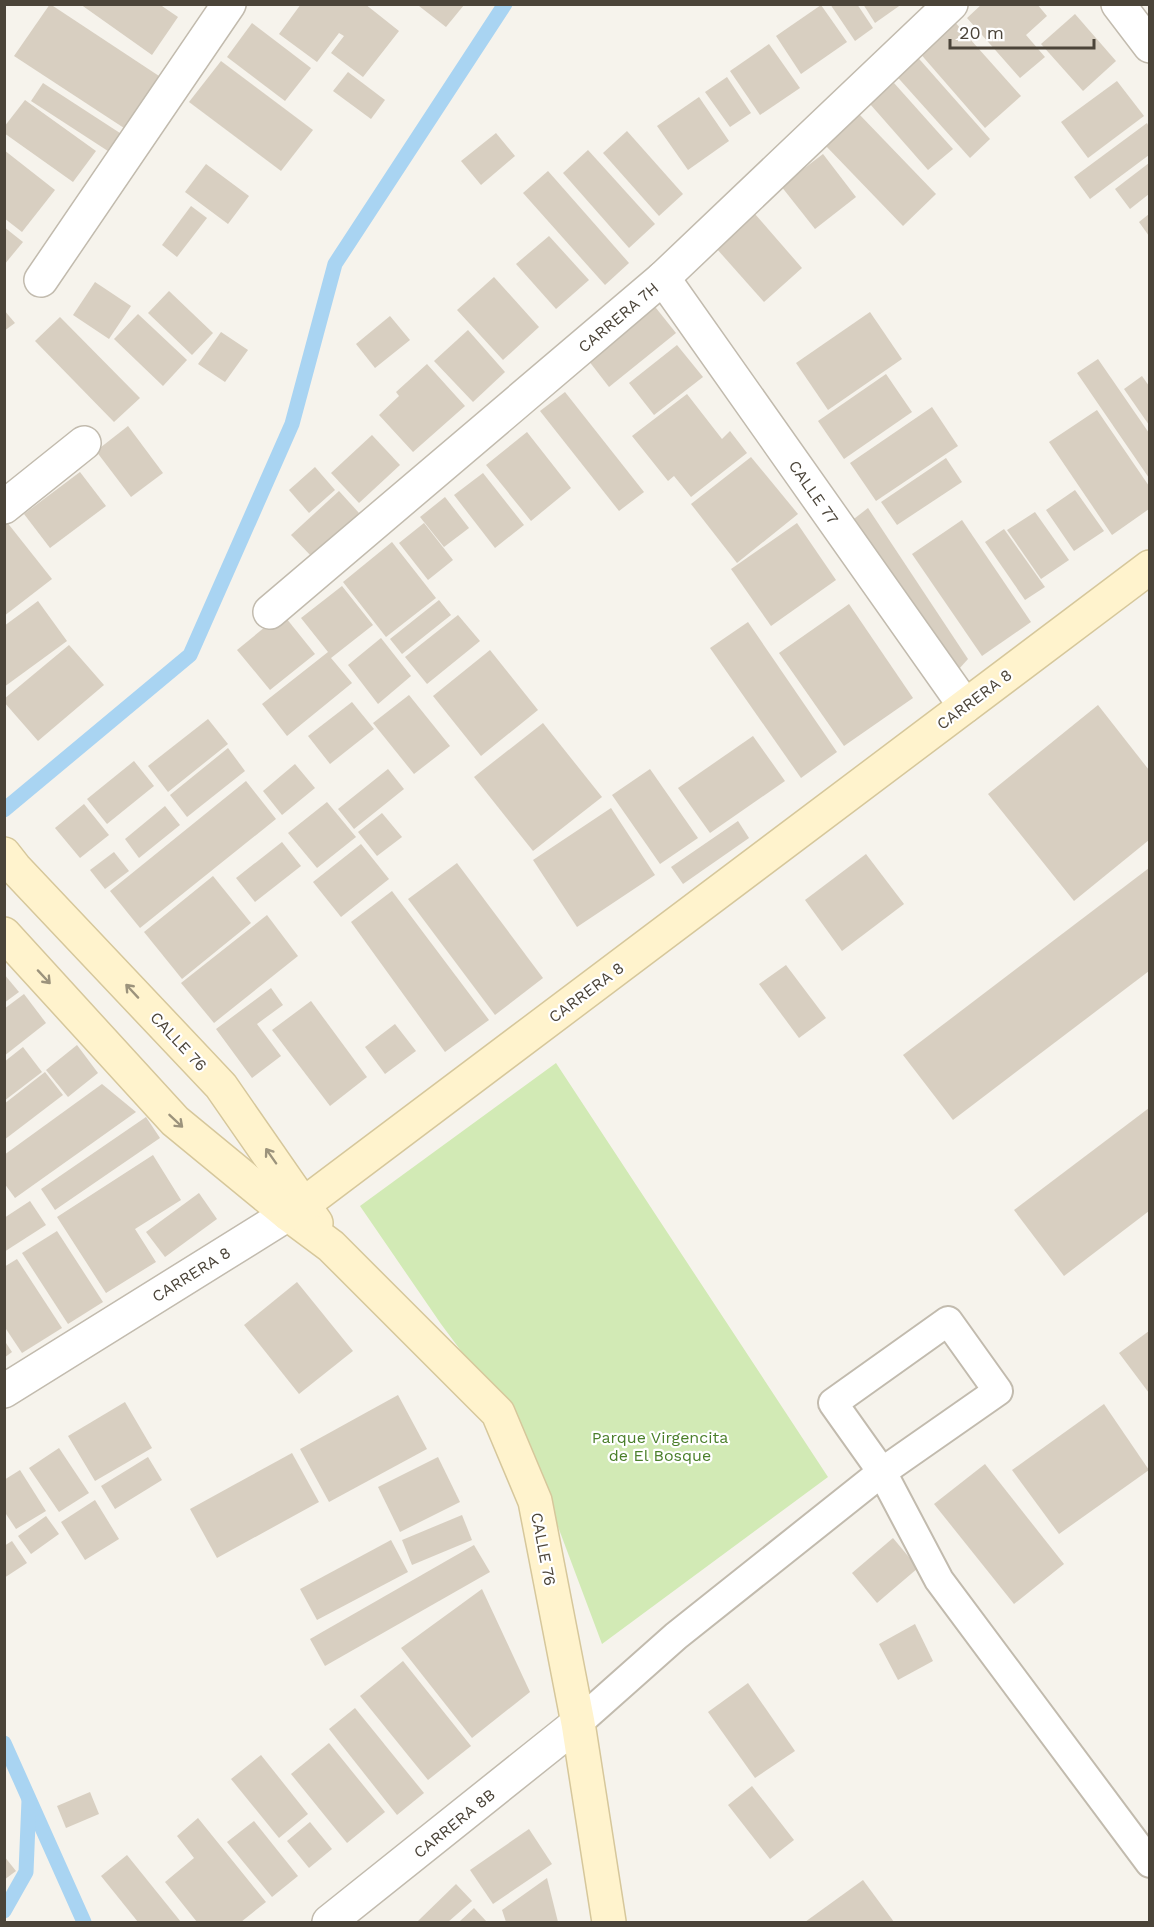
<svg xmlns="http://www.w3.org/2000/svg" width="1154" height="1927" font-family="'Work Sans',sans-serif">
	<rect width="100%" height="100%" fill="#f6f3ec"/>
	<path fill="#d2eab5" d="M556,1063L828,1477L602,1644L548,1500L505,1410L441,1324L360,1206Z"/>
	<g fill="none" stroke-linecap="round" stroke-linejoin="round">
		<g stroke="#a9d4f2" stroke-width="15">
			<path d="M4,810L190,655L292,424L335,264L505,4"/>
			<path d="M4,1743L84,1922"/>
			<path d="M4,1911L26,1872L29,1800"/>
		</g>
	</g>
	<g fill="#d8cfc1">
		<path d="M50,4L159,76L124,128L14,56Z"/>
		<path d="M80,4H159L178,17L152,55Z"/>
		<path d="M301,4H365L399,31L363,77L331,53L344,36L339,33L317,62L279,34Z"/>
		<path d="M830,4H857L873,28L855,41Z"/>
		<path d="M863,4H902L875,23Z"/>
		<path d="M982,4H1037L1047,16L1026,35L1045,57L1020,78L967,18Z"/>
		<path d="M420,5H464L446,27L419,6Z"/>
		<path d="M821,5L847,42L801,74L776,36Z"/>
		<path d="M1075,14L1116,61L1083,91L1041,44Z"/>
		<path d="M953,20L1021,96L985,128L918,51Z"/>
		<path d="M252,23L311,68L285,101L227,57Z"/>
		<path d="M769,44L800,88L760,115L730,71Z"/>
		<path d="M913,52L990,139L970,158L892,71Z"/>
		<path d="M221,61L313,130L281,171L189,102Z"/>
		<path d="M348,72L385,100L371,119L333,91Z"/>
		<path d="M727,77L751,113L730,127L705,92Z"/>
		<path d="M1117,81L1144,116L1088,158L1061,122Z"/>
		<path d="M43,83L123,135L111,153L31,101Z"/>
		<path d="M894,83L953,149L928,170L870,104Z"/>
		<path d="M699,97L729,141L688,170L657,126Z"/>
		<path d="M25,100L96,151L73,182L4,133V127Z"/>
		<path d="M858,113L936,194L903,226L825,145Z"/>
		<path d="M1147,123L1149,127V155L1090,199L1074,177Z"/>
		<path d="M627,131L683,194L659,216L603,153Z"/>
		<path d="M496,133L515,156L481,185L461,161Z"/>
		<path d="M4,150L55,190L22,232L4,218Z"/>
		<path d="M588,150L655,224L629,248L563,173Z"/>
		<path d="M823,154L856,197L815,229L781,186Z"/>
		<path d="M1149,163V194L1130,209L1115,189Z"/>
		<path d="M206,164L249,196L228,224L185,192Z"/>
		<path d="M548,171L629,263L605,285L523,193Z"/>
		<path d="M191,206L207,218L177,257L162,245Z"/>
		<path d="M755,214L802,268L764,302L716,248Z"/>
		<path d="M1149,214V236L1139,222Z"/>
		<path d="M4,227L23,242L4,265Z"/>
		<path d="M549,236L589,280L556,309L516,264Z"/>
		<path d="M494,277L539,327L503,360L457,310Z"/>
		<path d="M95,282L131,306L109,339L73,315Z"/>
		<path d="M169,291L213,333L192,355L148,313Z"/>
		<path d="M652,303L676,333L609,387L585,356Z"/>
		<path d="M4,310L15,323L4,331Z"/>
		<path d="M870,312L902,359L828,410L796,363Z"/>
		<path d="M138,314L187,360L163,386L114,339Z"/>
		<path d="M390,316L410,340L375,368L356,344Z"/>
		<path d="M60,317L140,398L114,422L35,341Z"/>
		<path d="M468,330L505,372L473,402L434,361Z"/>
		<path d="M221,332L248,350L225,382L198,364Z"/>
		<path d="M677,345L703,377L654,415L629,383Z"/>
		<path d="M1098,359L1149,433V478L1077,373Z"/>
		<path d="M427,364L465,406L413,452L379,415L399,396L396,392Z"/>
		<path d="M886,374L912,412L844,459L818,421Z"/>
		<path d="M1142,376L1149,386V425L1124,389Z"/>
		<path d="M565,392L644,492L619,511L540,411Z"/>
		<path d="M687,394L722,439L730,431L747,453L691,497L674,476L668,481L632,436Z"/>
		<path d="M932,407L958,446L876,501L850,463Z"/>
		<path d="M1097,410L1149,486V509L1112,535L1049,442Z"/>
		<path d="M128,426L163,473L131,497L96,451Z"/>
		<path d="M527,432L571,488L531,521L486,465Z"/>
		<path d="M372,435L400,465L359,503L331,473Z"/>
		<path d="M751,457L798,514L737,563L691,504Z"/>
		<path d="M946,458L962,482L897,525L881,502Z"/>
		<path d="M315,467L335,490L309,513L289,490Z"/>
		<path d="M80,472L106,506L50,548L24,514Z"/>
		<path d="M483,473L524,525L495,548L454,495Z"/>
		<path d="M1075,490L1104,531L1074,551L1046,510Z"/>
		<path d="M339,491L359,513L312,557L291,535Z"/>
		<path d="M445,497L469,528L444,547L420,517Z"/>
		<path d="M868,508L968,659L958,670L850,522Z"/>
		<path d="M1035,512L1069,560L1041,579L1007,530Z"/>
		<path d="M962,520L1031,622L982,656L912,554Z"/>
		<path d="M6,521L52,579L4,616V522Z"/>
		<path d="M424,523L453,560L428,580L399,543Z"/>
		<path d="M797,523L836,580L771,626L731,569Z"/>
		<path d="M1004,529L1045,587L1025,600L985,542Z"/>
		<path d="M392,542L436,598L386,637L343,582Z"/>
		<path d="M342,586L373,625L331,658L352,683L287,736L262,704L328,652L301,618Z"/>
		<path d="M439,600L451,615L402,654L390,639Z"/>
		<path d="M38,601L67,641L4,687V626Z"/>
		<path d="M849,604L913,698L844,746L779,653Z"/>
		<path d="M282,613L315,654L270,690L237,650Z"/>
		<path d="M458,615L480,641L427,684L405,657Z"/>
		<path d="M748,622L837,752L801,778L710,648Z"/>
		<path d="M381,638L411,676L378,704L348,665Z"/>
		<path d="M69,645L104,685L38,741L4,702V699Z"/>
		<path d="M490,650L538,710L481,756L433,696Z"/>
		<path d="M409,695L450,746L414,774L373,723Z"/>
		<path d="M352,702L374,729L330,764L308,736Z"/>
		<path d="M1098,705L1149,770V840L1074,901L988,794Z"/>
		<path d="M208,719L228,744L168,792L148,766Z"/>
		<path d="M543,723L602,797L533,851L474,777Z"/>
		<path d="M753,736L785,781L710,833L678,788Z"/>
		<path d="M228,748L245,771L187,817L170,795Z"/>
		<path d="M134,761L154,786L107,824L87,799Z"/>
		<path d="M295,764L315,788L282,815L263,791Z"/>
		<path d="M388,769L404,789L354,829L338,809Z"/>
		<path d="M650,769L698,838L660,864L612,795Z"/>
		<path d="M246,781L276,819L140,928L110,891Z"/>
		<path d="M327,802L356,837L317,868L288,833Z"/>
		<path d="M84,804L109,835L80,858L55,828Z"/>
		<path d="M165,806L180,825L139,858L125,839Z"/>
		<path d="M611,808L655,875L577,927L533,860Z"/>
		<path d="M382,813L402,837L377,856L358,832Z"/>
		<path d="M738,821L749,838L683,884L671,867Z"/>
		<path d="M282,842L301,866L255,902L236,878Z"/>
		<path d="M361,844L389,879L341,917L313,882Z"/>
		<path d="M114,852L129,871L105,889L90,870Z"/>
		<path d="M866,854L904,904L842,951L805,900Z"/>
		<path d="M457,863L543,978L495,1015L408,899Z"/>
		<path d="M1149,868V971L953,1120L903,1055Z"/>
		<path d="M213,876L251,923L182,979L144,932Z"/>
		<path d="M392,891L489,1020L445,1052L351,922Z"/>
		<path d="M267,915L298,956L214,1023L181,983Z"/>
		<path d="M786,965L826,1018L799,1038L759,984Z"/>
		<path d="M4,974L19,992L4,1003Z"/>
		<path d="M271,988L283,1005L257,1024L281,1056L252,1078L216,1029Z"/>
		<path d="M24,994L46,1023L4,1056V1009Z"/>
		<path d="M311,1001L367,1077L330,1106L272,1030Z"/>
		<path d="M395,1024L416,1051L385,1074L365,1047Z"/>
		<path d="M77,1045L98,1073L68,1097L46,1070Z"/>
		<path d="M23,1047L42,1072L4,1101V1062Z"/>
		<path d="M45,1072L63,1095L4,1140V1104Z"/>
		<path d="M102,1084L136,1112L15,1198L4,1183V1155Z"/>
		<path d="M1149,1108V1211L1064,1276L1014,1210Z"/>
		<path d="M146,1117L160,1138L55,1210L41,1189Z"/>
		<path d="M153,1155L181,1200L135,1229L156,1262L106,1293L57,1217Z"/>
		<path d="M199,1193L217,1219L165,1257L146,1232Z"/>
		<path d="M30,1201L46,1225L4,1252V1218Z"/>
		<path d="M57,1231L103,1302L68,1324L22,1253Z"/>
		<path d="M17,1259L62,1328L22,1353L4,1326V1267Z"/>
		<path d="M297,1282L353,1351L299,1394L244,1325Z"/>
		<path d="M1149,1331V1393L1119,1353Z"/>
		<path d="M4,1340L12,1352L4,1358Z"/>
		<path d="M398,1395L427,1449L329,1502L300,1449Z"/>
		<path d="M125,1402L152,1448L95,1481L68,1436Z"/>
		<path d="M1104,1404L1149,1470L1059,1534L1012,1470Z"/>
		<path d="M59,1448L89,1493L59,1512L29,1468Z"/>
		<path d="M292,1453L319,1502L217,1558L190,1509Z"/>
		<path d="M148,1457L162,1480L115,1509L101,1486Z"/>
		<path d="M438,1457L460,1502L400,1532L378,1487Z"/>
		<path d="M985,1464L1064,1564L1014,1604L934,1504Z"/>
		<path d="M20,1470L46,1511L16,1529L4,1511V1480Z"/>
		<path d="M95,1500L119,1539L85,1560L61,1522Z"/>
		<path d="M462,1515L472,1540L412,1565L402,1540Z"/>
		<path d="M46,1516L59,1534L31,1554L18,1536Z"/>
		<path d="M893,1538L918,1568L877,1603L852,1573Z"/>
		<path d="M391,1540L408,1572L317,1620L300,1589Z"/>
		<path d="M12,1541L27,1563L4,1578V1546Z"/>
		<path d="M474,1545L490,1572L325,1666L310,1639Z"/>
		<path d="M482,1589L530,1692L472,1738L401,1648Z"/>
		<path d="M915,1624L933,1661L898,1680L879,1644Z"/>
		<path d="M403,1661L471,1746L428,1780L360,1696Z"/>
		<path d="M748,1683L795,1751L755,1778L708,1712Z"/>
		<path d="M355,1708L424,1793L397,1815L329,1729Z"/>
		<path d="M329,1743L385,1812L347,1843L291,1774Z"/>
		<path d="M261,1755L308,1814L279,1838L231,1779Z"/>
		<path d="M752,1786L794,1840L770,1859L728,1805Z"/>
		<path d="M90,1792L99,1814L66,1828L57,1806Z"/>
		<path d="M198,1818L266,1902L241,1922H197L165,1882L194,1858L177,1836Z"/>
		<path d="M254,1821L298,1876L272,1897L227,1842Z"/>
		<path d="M310,1822L332,1849L309,1868L287,1841Z"/>
		<path d="M529,1829L552,1864L493,1904L470,1870Z"/>
		<path d="M127,1855L181,1922H138L101,1876Z"/>
		<path d="M4,1856L16,1871L4,1880Z"/>
		<path d="M547,1878L558,1922H506L502,1910Z"/>
		<path d="M863,1880L894,1922H805Z"/>
		<path d="M456,1884L472,1901L448,1922H419L418,1921Z"/>
		<path d="M474,1908L487,1922H459Z"/>
	</g>
	<g fill="none" stroke-linecap="round" stroke-linejoin="round">
		<defs>
			<path id="lane" d="M578,1723L676,1636L882,1472L998,1391L948,1321L833,1403L882,1472L939,1580L1150,1863"/>
			<g id="street">
				<path d="M1118,4L1150,46"/>
				<path d="M663,278L965,706"/>
				<path d="M41,280L229,4"/>
				<path d="M4,507L84,443"/>
				<path d="M270,612L663,278L951,4"/>
				<path d="M4,1391L288,1214"/>
				<path d="M329,1922L578,1723"/>
			</g>
			<g id="secondary">
				<path d="M4,854L15,868L221,1086L316,1223"/>
				<path d="M4,934L175,1121L288,1214L331,1246L498,1413L535,1501L578,1723L609,1922"/>
				<path d="M288,1214L304,1204L1150,567"/>
			</g>
		</defs>
		<use href="#lane" stroke="#c2bbae" stroke-width="32"/>
		<use href="#street" stroke="#c2bbae" stroke-width="36"/>
		<use href="#secondary" stroke="#d6c79b" stroke-width="36"/>
		<use href="#lane" stroke="#fff" stroke-width="28"/>
		<use href="#street" stroke="#fff" stroke-width="33"/>
		<use href="#secondary" stroke="#fff3cd" stroke-width="33"/>
	</g>
	<defs><path id="oneway-shaft" d="M-6 0H5M1.5-3L5.5 0L1.5 3" fill="none" stroke-width="1.6" stroke-linecap="round" stroke-linejoin="round" transform="scale(1.5)"/></defs>
	<g stroke="#9c937c">
		<use href="#oneway-shaft" transform="translate(44 977) rotate(47)"/>
		<use href="#oneway-shaft" transform="translate(132 991) rotate(-133)"/>
		<use href="#oneway-shaft" transform="translate(176 1121) rotate(43)"/>
		<use href="#oneway-shaft" transform="translate(271 1156) rotate(-125)"/>
	</g>
	<g text-anchor="middle" stroke-width="4.5" stroke-linejoin="round" paint-order="stroke">
		<g font-size="16" fill="#4b4439" stroke="#fff">
			<text transform="translate(618 317) rotate(-40)" y="6">CARRERA 7H</text>
			<text transform="translate(814 492) rotate(55)" y="6">CALLE 77</text>
			<text transform="translate(974 699) rotate(-37)" y="6">CARRERA 8</text>
			<text transform="translate(586 992) rotate(-37)" y="6">CARRERA 8</text>
			<text transform="translate(179 1041) rotate(47)" y="6">CALLE 76</text>
			<text transform="translate(191 1274) rotate(-32)" y="6">CARRERA 8</text>
			<text transform="translate(544 1549) rotate(79)" y="6">CALLE 76</text>
			<text transform="translate(454 1823) rotate(-39)" y="6">CARRERA 8B</text>
		</g>
		<g font-size="16" fill="#4a7f2a" stroke="#fff">
			<text x="660" y="1443">Parque Virgencita<tspan x="660" dy="18">de El Bosque</tspan></text>
		</g>
	</g>
	<rect width="1154" height="1927" fill="none" stroke="#4b4439" stroke-width="12"/>
	<path d="M950 39v9h144v-9" fill="none" stroke="#4b4439" stroke-width="3"/>
	<text x="959" y="39" font-size="18" fill="#4b4439" stroke="#ffffff" stroke-width="4.5" paint-order="stroke">20 m</text>
</svg>
